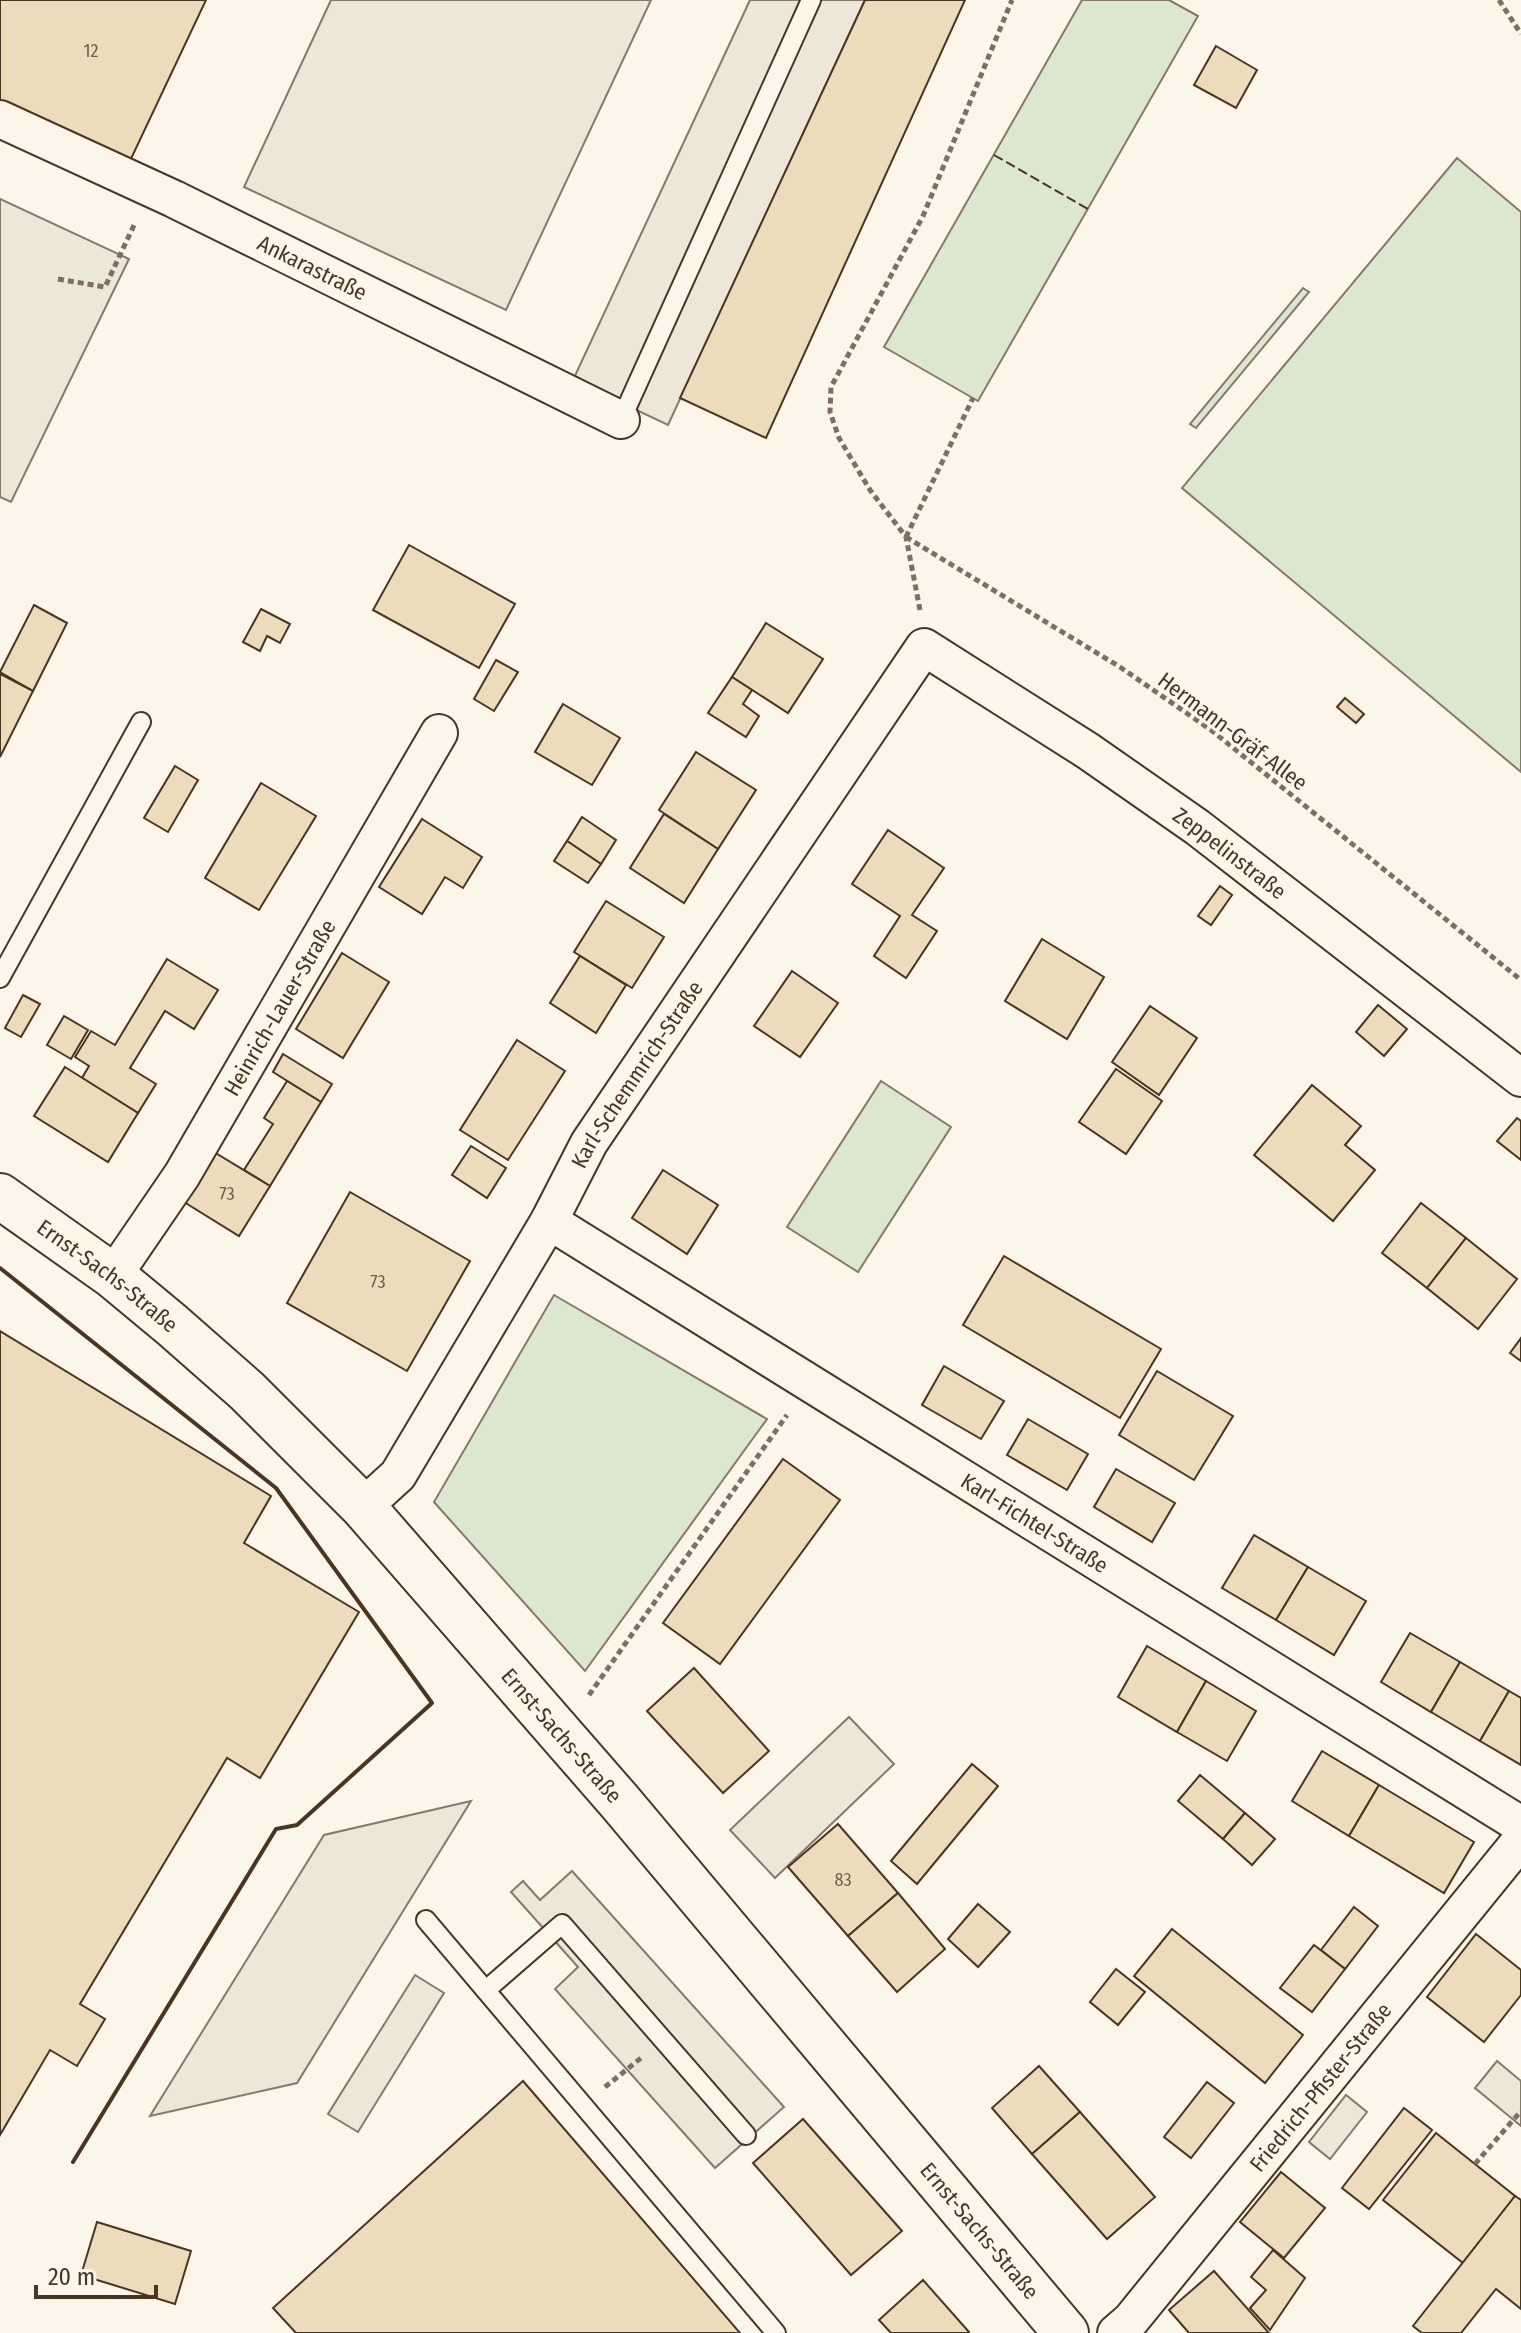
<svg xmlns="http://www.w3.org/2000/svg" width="1521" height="2333" font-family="'Fira Sans Condensed',sans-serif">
	<rect width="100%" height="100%" fill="#fbf6e9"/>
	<g fill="#dce7d0" stroke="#887966" stroke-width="2">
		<path d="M1082,0H1169L1198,16L978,401L884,347Z"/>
		<path d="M1457,158L1521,212V772L1182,488Z"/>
		<path d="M1303,288L1309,292L1196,428L1190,424Z"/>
		<path d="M881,1081L951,1127L858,1272L787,1227Z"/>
		<path d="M554,1295L767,1419L585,1671L434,1502Z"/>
	</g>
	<g fill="#ede7d9" stroke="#887966" stroke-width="2">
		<path d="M331,0H651L506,310L244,187Z"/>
		<path d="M750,0H865L668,425L573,380Z"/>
		<path d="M0,199L129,259L11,502L0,497Z"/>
		<path d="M849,1717L894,1764L775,1878L730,1830Z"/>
		<path d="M471,1801L297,2083L150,2116L324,1835Z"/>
		<path d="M572,1871L784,2107L715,2168L555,1989L578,1967L511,1892L523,1881L540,1900Z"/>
		<path d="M415,1975L444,1993L358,2132L328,2114Z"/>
		<path d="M1497,2061L1521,2081V2126L1475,2088Z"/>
		<path d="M1346,2095L1367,2112L1330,2159L1309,2142Z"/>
	</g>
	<g fill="#ecdcbc" stroke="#4a3520" stroke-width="2">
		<path d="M0,0H206L129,163L0,102Z"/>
		<path d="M865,0H965L766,438L680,398Z"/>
		<path d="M1216,46L1257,70L1236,108L1194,85Z"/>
		<path d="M409,545L515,604L479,668L373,610Z"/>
		<path d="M34,605L67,623L33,691L0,672Z"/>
		<path d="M261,609L290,624L280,643L267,636L260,651L243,642Z"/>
		<path d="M766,623L823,659L788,713L732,677Z"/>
		<path d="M496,660L518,672L494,711L474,699Z"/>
		<path d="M0,674L33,691L0,757Z"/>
		<path d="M732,677L752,690L743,704L759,716L746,737L708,713Z"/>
		<path d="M1345,698L1364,714L1356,723L1337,707Z"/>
		<path d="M563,704L620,738L592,785L535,752Z"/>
		<path d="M696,752L756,790L718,849L659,810Z"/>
		<path d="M175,766L198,780L168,832L144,818Z"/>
		<path d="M261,783L316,816L259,910L205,878Z"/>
		<path d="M664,814L718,849L684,903L630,868Z"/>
		<path d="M582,817L616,840L601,864L567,841Z"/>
		<path d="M422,819L482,857L463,888L445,877L422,914L379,887Z"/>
		<path d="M888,830L944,868L912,915L937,931L906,978L874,956L900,916L852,884Z"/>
		<path d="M567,841L601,864L588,883L554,861Z"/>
		<path d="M1220,886L1232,895L1211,925L1198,916Z"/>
		<path d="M606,901L664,937L632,988L574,952Z"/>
		<path d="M1042,939L1104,977L1067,1039L1005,1001Z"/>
		<path d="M342,953L389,982L343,1058L296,1029Z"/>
		<path d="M580,956L626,985L596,1033L550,1003Z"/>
		<path d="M167,959L218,990L194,1029L165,1011L130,1068L156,1084L138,1113L82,1078L89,1066L75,1057L91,1031L115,1045Z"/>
		<path d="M792,971L838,1003L800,1057L754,1026Z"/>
		<path d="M23,995L40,1004L21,1037L5,1028Z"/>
		<path d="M1378,1005L1407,1029L1384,1056L1356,1032Z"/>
		<path d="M1150,1006L1197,1038L1159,1095L1112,1062Z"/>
		<path d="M64,1016L88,1030L71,1059L47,1045Z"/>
		<path d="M517,1040L565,1071L508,1160L460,1130Z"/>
		<path d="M283,1054L332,1084L321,1102L273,1072Z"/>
		<path d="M65,1067L138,1113L108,1162L34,1116Z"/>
		<path d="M1116,1069L1162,1101L1126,1154L1079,1122Z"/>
		<path d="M287,1081L321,1102L270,1186L244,1170L273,1124L264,1118Z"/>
		<path d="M1312,1085L1361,1126L1345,1145L1375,1170L1333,1221L1254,1155Z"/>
		<path d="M1517,1118L1521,1121V1160L1497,1141Z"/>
		<path d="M471,1146L506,1168L487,1198L452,1175Z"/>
		<path d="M214,1152L270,1186L239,1236L184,1202Z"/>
		<path d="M663,1170L718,1205L687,1254L632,1218Z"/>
		<path d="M350,1192L470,1261L407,1371L287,1303Z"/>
		<path d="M1421,1203L1466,1238L1427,1288L1382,1253Z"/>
		<path d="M1466,1238L1517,1279L1478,1329L1427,1288Z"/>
		<path d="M1004,1256L1161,1349L1120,1418L963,1325Z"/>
		<path d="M0,1331L271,1496L244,1543L359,1612L260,1778L227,1758L80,2004L105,2019L77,2066L50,2050L0,2135Z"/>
		<path d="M1521,1338V1361L1510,1353Z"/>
		<path d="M944,1366L1004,1401L981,1439L922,1405Z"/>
		<path d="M1157,1371L1233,1416L1194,1480L1119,1435Z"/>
		<path d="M1028,1419L1088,1454L1067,1490L1007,1455Z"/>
		<path d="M783,1459L840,1500L720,1664L663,1623Z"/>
		<path d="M1116,1469L1175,1503L1152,1542L1094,1507Z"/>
		<path d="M1254,1535L1308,1567L1276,1620L1222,1588Z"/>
		<path d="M1308,1567L1366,1601L1334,1655L1276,1620Z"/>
		<path d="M1410,1633L1460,1662L1431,1712L1381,1682Z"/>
		<path d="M1147,1646L1206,1681L1177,1732L1118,1697Z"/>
		<path d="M1460,1662L1509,1691L1480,1741L1431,1712Z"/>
		<path d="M694,1668L769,1751L723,1793L647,1711Z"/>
		<path d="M1206,1681L1256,1711L1227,1761L1177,1732Z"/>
		<path d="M1509,1691L1521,1698V1765L1480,1741Z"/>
		<path d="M1322,1751L1379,1785L1349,1836L1292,1801Z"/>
		<path d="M972,1764L998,1786L917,1884L891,1861Z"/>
		<path d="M1200,1775L1245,1813L1223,1839L1178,1801Z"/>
		<path d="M1379,1785L1474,1842L1444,1893L1349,1836Z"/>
		<path d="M1245,1813L1275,1839L1252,1865L1223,1839Z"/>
		<path d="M838,1824L898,1893L848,1936L788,1867Z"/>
		<path d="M898,1893L945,1949L897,1992L848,1936Z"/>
		<path d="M978,1904L1010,1932L978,1967L948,1939Z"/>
		<path d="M1354,1907L1378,1926L1345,1969L1321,1950Z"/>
		<path d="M1172,1929L1303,2035L1265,2083L1134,1976Z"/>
		<path d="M1476,1934L1521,1970V1995L1484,2042L1427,1997Z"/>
		<path d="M1314,1945L1345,1969L1312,2012L1280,1988Z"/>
		<path d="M1116,1969L1145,1992L1118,2025L1090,2002Z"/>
		<path d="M1039,2066L1080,2112L1032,2154L992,2108Z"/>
		<path d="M523,2081L740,2333H296L273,2308Z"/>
		<path d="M1207,2082L1234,2103L1191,2158L1164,2137Z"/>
		<path d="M1404,2108L1432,2130L1369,2209L1342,2188Z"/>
		<path d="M1080,2112L1155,2197L1107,2239L1032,2154Z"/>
		<path d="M803,2119L902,2231L851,2275L753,2163Z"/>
		<path d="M1436,2133L1515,2196L1463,2263L1383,2200Z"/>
		<path d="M1281,2172L1325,2208L1284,2258L1240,2222Z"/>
		<path d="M1515,2196L1521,2200V2309L1496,2289L1461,2333H1422L1413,2326Z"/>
		<path d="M97,2222L191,2251L175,2304L81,2275Z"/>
		<path d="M1273,2250L1305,2278L1270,2330L1250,2308L1266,2290L1251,2277Z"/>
		<path d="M1214,2271L1269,2333H1189L1169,2310Z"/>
		<path d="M923,2280L969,2332L968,2333H891L879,2320Z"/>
	</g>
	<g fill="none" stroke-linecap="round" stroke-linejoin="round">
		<defs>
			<g id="lane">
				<path d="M621,420L811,0"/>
				<path d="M0,978L141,722"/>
				<path d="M426,1920L776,2333"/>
				<path d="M486,1990L562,1924L746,2135"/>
			</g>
			<g id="street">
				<path id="s1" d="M0,119L174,199L621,420"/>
				<path id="s2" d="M549,1221L1521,1825"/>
				<path id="s3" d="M113,1276L182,1175L439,733"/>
				<path id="s4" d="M363,1507L398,1475L549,1221L589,1143L924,647L1088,751L1197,827L1521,1078"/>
				<path id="s5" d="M1116,2333L1131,2320L1521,1840"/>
			</g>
			<g id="secondary">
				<path id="s6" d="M0,1196L113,1276L172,1325L247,1391L363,1507L620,1802L1066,2333"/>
			</g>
		</defs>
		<use href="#lane" stroke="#4a3520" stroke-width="22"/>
		<use href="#street" stroke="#4a3520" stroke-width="40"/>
		<use href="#secondary" stroke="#4a3520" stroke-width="48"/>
		<g stroke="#7f6f5c" stroke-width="5" stroke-dasharray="6 4" stroke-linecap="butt">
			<path d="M1499,0L1521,34"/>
			<path d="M58,279L105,287L135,223"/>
			<path d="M906,537L1120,667L1211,730L1521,980"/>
			<path d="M906,537L973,398"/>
			<path d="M920,610L906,537L870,490L839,438L830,412L831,387L923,216L1012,0"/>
			<path d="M589,1695L787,1415"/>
			<path d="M605,2087L641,2058"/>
			<path d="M1475,2164L1521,2111"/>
		</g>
		<use href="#lane" stroke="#fbf6e9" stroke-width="18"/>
		<use href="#street" stroke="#fbf6e9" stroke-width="36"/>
		<use href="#secondary" stroke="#fbf6e9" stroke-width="44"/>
		<path stroke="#4a3520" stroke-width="2" stroke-dasharray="10 4" stroke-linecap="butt" d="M994,155L1088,209"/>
		<path stroke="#4a3520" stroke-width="4" d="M0,1268L276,1488L432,1703L297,1825L276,1829L73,2162"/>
	</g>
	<g text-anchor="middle" stroke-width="6" stroke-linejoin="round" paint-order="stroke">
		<g font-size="18" fill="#725f47">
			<text x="91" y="57">12</text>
			<text x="227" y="1200">73</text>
			<text x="378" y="1288">73</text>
			<text x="843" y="1886">83</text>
		</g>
		<g font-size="22" fill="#4a3520" stroke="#fbf6e9">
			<text dy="8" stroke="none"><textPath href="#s1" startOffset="346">Ankarastraße</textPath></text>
			<text transform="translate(1233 731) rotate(37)" y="8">Hermann-Gräf-Allee</text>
			<text dy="8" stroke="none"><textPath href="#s4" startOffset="1398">Zeppelinstraße</textPath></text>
			<text dy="8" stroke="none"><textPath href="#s3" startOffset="316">Heinrich-Lauer-Straße</textPath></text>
			<text dy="8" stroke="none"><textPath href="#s4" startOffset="514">Karl-Schemmrich-Straße</textPath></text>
			<text dy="8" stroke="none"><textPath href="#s6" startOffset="134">Ernst-Sachs-Straße</textPath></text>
			<text dy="8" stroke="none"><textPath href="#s2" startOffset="572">Karl-Fichtel-Straße</textPath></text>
			<text dy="8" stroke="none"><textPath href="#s6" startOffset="782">Ernst-Sachs-Straße</textPath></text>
			<text dy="8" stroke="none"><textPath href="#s5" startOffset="320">Friedrich-Pfister-Straße</textPath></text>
			<text dy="8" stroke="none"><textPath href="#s6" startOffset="1430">Ernst-Sachs-Straße</textPath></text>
		</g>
	</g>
	<path d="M36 2285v12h120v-12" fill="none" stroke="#4a3520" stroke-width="4"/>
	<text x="48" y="2285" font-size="24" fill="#4a3520" stroke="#fbf6e9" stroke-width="6" paint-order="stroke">20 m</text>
</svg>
